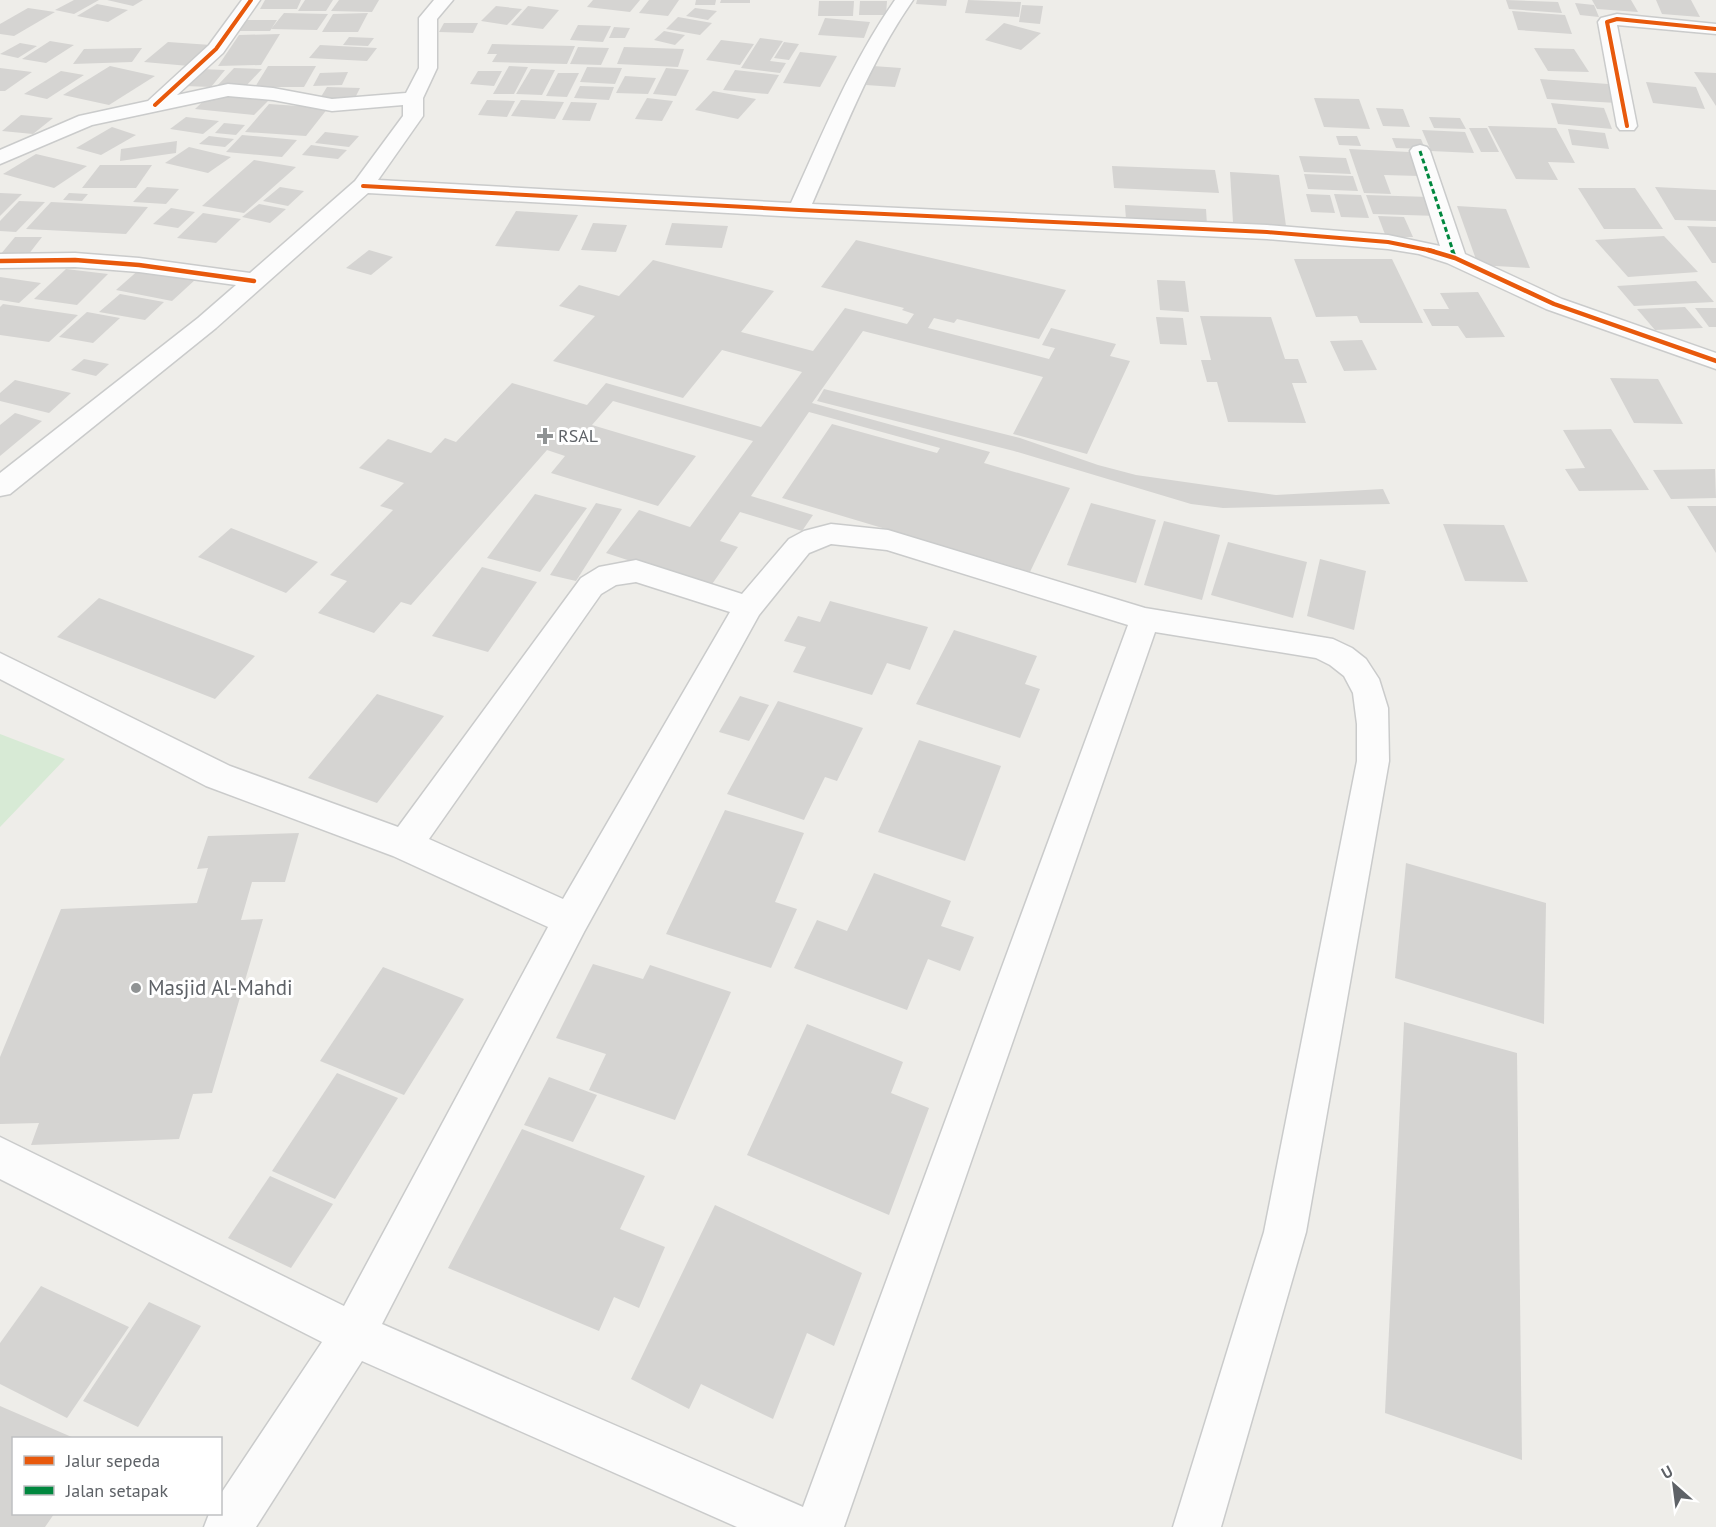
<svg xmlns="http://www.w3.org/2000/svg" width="1716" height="1527" font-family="'PT Sans',sans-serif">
	<rect width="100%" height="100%" fill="#eeede9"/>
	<path fill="#d7ead5" d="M0,734L65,759L0,827Z"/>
	<g fill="#d5d4d2">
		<path d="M74,0H99L74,14L55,10Z"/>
		<path d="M107,0H143L133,6Z"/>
		<path d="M265,0H301L297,9H260Z"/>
		<path d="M305,0H333L326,11H298Z"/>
		<path d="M339,0H379L372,12L331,11Z"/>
		<path d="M593,0H640L630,12L587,7Z"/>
		<path d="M649,0H679L668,16L639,13Z"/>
		<path d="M696,0H716L715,5H695Z"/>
		<path d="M721,0H750V3H720Z"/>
		<path d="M917,0H947L946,6L916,4Z"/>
		<path d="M968,0L1021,2L1019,17L965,13Z"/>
		<path d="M1506,0L1558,2L1562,13L1509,9Z"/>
		<path d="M1592,0H1631L1638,12L1597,9Z"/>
		<path d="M1656,0H1691L1700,17L1662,14Z"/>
		<path d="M819,1H854L853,16H818Z"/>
		<path d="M860,1H887L886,15H859Z"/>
		<path d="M1575,3L1594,5L1599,17L1580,15Z"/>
		<path d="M97,4L128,10L108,22L77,16Z"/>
		<path d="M1022,5L1043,6L1040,24L1019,22Z"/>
		<path d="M496,6L522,9L507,25L481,21Z"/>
		<path d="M528,6L559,10L543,29L511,25Z"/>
		<path d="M28,8L55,12L14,36L0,34V24Z"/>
		<path d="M695,8L717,11L708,20L686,16Z"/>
		<path d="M1512,11L1565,15L1572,34L1518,30Z"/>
		<path d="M284,13L328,14L317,30L271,29Z"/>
		<path d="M368,13L358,32H322L333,14Z"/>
		<path d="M678,17L712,23L700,35L666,29Z"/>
		<path d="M825,18L870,22L864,38L818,35Z"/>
		<path d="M242,20H277L270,31H234Z"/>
		<path d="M444,23H478L473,33L439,32Z"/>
		<path d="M1004,23L1041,33L1021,50L985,40Z"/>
		<path d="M578,25L611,26L603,42L570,40Z"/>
		<path d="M614,27L630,28L625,38H609Z"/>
		<path d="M664,31L685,35L675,45L654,40Z"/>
		<path d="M280,34L261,65L218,66L239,35Z"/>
		<path d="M349,37L374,38L368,46L343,45Z"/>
		<path d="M760,38L783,41L770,61L786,63L780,73L741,68Z"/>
		<path d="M721,40L754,44L740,65L706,60Z"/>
		<path d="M50,41L74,45L46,63L22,59Z"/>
		<path d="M168,42L211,45L189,66L144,62Z"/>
		<path d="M784,42L799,44L789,60L774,58Z"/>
		<path d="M20,43L37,46L18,58L0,54Z"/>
		<path d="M492,44L575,46L567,64L492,62L497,54H487Z"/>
		<path d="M320,45L377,48L367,61L309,58Z"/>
		<path d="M578,47L609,48L601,65L570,64Z"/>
		<path d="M624,47L684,49L678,67L617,64Z"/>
		<path d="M142,48L132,62L73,64L84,49Z"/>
		<path d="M1534,48L1574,49L1589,72L1548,71Z"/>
		<path d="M800,52L837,56L820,87L783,83Z"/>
		<path d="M110,66L155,76L109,105L63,95Z"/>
		<path d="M268,66H316L304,87H255Z"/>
		<path d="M509,66L528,67L514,94H493Z"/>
		<path d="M873,66L901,68L895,87L866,85Z"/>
		<path d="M587,67L622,68L615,84L580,82Z"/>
		<path d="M0,68L32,72L5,91H0Z"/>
		<path d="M234,68L262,69L245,87L217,86Z"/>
		<path d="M666,68L689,70L676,96L653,94Z"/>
		<path d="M200,69L225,70L211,87L185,86Z"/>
		<path d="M531,69L555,70L542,95L516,94Z"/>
		<path d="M735,70L779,75L768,94L723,90Z"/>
		<path d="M61,71L84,75L47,99L24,94Z"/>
		<path d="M478,71H502L494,86L470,84Z"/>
		<path d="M348,72L342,85L313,86L320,73Z"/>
		<path d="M1694,72L1716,73V106Z"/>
		<path d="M558,73H579L567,97L546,96Z"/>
		<path d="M625,76L656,78L648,94L616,93Z"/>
		<path d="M1540,79L1608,84L1617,103L1547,99Z"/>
		<path d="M1646,82L1696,87L1705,109L1653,103Z"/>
		<path d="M580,86L614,87L609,100L574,98Z"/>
		<path d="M327,87L360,88L354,100H319Z"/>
		<path d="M713,91L756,99L738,119L695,110Z"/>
		<path d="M211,94L269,100L254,115L195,109Z"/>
		<path d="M647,98L673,101L662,121L635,119Z"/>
		<path d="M1314,98L1359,99L1370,129L1324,127Z"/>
		<path d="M487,100L515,101L507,117L478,115Z"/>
		<path d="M521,100L564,102L555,119L511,116Z"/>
		<path d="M571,102L597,103L590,121L562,120Z"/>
		<path d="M1551,103L1604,108L1612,129L1558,124Z"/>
		<path d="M269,104L328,108L306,136L245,132Z"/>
		<path d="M1376,108L1403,109L1410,127L1383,126Z"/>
		<path d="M21,115L53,118L33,134L2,131Z"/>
		<path d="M186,117L219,121L203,134L170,129Z"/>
		<path d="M1429,117L1460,118L1466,129L1434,128Z"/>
		<path d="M224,123L245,125L236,135L215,133Z"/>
		<path d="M1488,126L1556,128L1575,163L1548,162L1558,180L1516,179Z"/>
		<path d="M112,127L136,135L101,155L76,148Z"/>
		<path d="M1469,128H1487L1499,152H1481Z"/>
		<path d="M1568,129L1605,133L1609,149L1572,145Z"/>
		<path d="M1422,130L1465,132L1474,153L1431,151Z"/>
		<path d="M325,132L359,136L349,147L315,143Z"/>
		<path d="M242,135L297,140L282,157L226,152Z"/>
		<path d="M209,136L234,139L225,147L199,144Z"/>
		<path d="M1336,136H1357L1361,146L1339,145Z"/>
		<path d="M1392,138L1421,139L1425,149L1396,148Z"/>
		<path d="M177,141L176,153L120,161L121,149Z"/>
		<path d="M311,145L347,150L338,159L302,155Z"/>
		<path d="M189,147L231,157L208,173L165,163Z"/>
		<path d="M1349,149L1409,152L1419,176L1384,175L1391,194L1364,193Z"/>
		<path d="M36,154L87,166L54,188L3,174Z"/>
		<path d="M1299,156L1346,158L1351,174L1304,172Z"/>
		<path d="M254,160L296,167L244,213L202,206Z"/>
		<path d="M100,165H152L136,188H82Z"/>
		<path d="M1112,166L1215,170L1219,193L1114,188Z"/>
		<path d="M1230,172L1279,175L1286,226L1233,222Z"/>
		<path d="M1304,174L1353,176L1358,191L1308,189Z"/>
		<path d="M147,187L179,189L166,204L133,202Z"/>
		<path d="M280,187L304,191L288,206L263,201Z"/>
		<path d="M1655,187L1716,190V221L1675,220Z"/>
		<path d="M1578,188H1635L1663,229H1604Z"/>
		<path d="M0,193L22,194L0,216Z"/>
		<path d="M69,193L88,194L82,201L63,200Z"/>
		<path d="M1306,194L1330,195L1335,213L1311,212Z"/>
		<path d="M1334,194L1361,195L1369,218L1341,217Z"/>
		<path d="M1366,195L1430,197L1438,216L1373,214Z"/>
		<path d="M19,201L45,202L16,232L0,231V221Z"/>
		<path d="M51,202L148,207L126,234L26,229Z"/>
		<path d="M259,204L286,209L270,223L242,217Z"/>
		<path d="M1125,205L1206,209L1207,225L1126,220Z"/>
		<path d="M1457,206L1506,209L1530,268L1478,265Z"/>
		<path d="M171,208L195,212L178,228L153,224Z"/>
		<path d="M516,211L578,215L559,251L495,246Z"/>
		<path d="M203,213L241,219L216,243L177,238Z"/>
		<path d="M1378,216L1404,217L1413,237H1386Z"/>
		<path d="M593,223L627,225L616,252L581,250Z"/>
		<path d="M672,223L728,226L722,248L665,245Z"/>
		<path d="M1687,226L1716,227V263H1712Z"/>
		<path d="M1664,236L1698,272L1628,277L1595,240Z"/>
		<path d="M15,237H42L28,255H0Z"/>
		<path d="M856,240L1066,290L1039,339L957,319L954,323L934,318L928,328L1049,359L1055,348L1042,345L1051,328L1116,344L1110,356L1130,361L1087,454L1013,434L1043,377L863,331L812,403L990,452L984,463L1070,488L1030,572L782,498L832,424L937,453L940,448L809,412L751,496L813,515L802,531L740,512L720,541L738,547L710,587L606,553L639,510L690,527L753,441L613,401L592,425L696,456L658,506L551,473L565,456L547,450L411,605L401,602L374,633L318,613L347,581L330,575L393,510L380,506L404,483L359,468L388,439L431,453L445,438L456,442L512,383L587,405L606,383L761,427L802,372L722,350L683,398L553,361L595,316L559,306L579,285L619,296L653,260L774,291L741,332L813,351L845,308L907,324L914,314L902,310L904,308L821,287Z"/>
		<path d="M369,250L393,257L371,275L346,268Z"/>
		<path d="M1294,259H1392L1423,323H1360L1357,316L1316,317Z"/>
		<path d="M141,268L196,279L172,301L116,290Z"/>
		<path d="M66,269L108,274L77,305L34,299Z"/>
		<path d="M0,277L41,283L19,303L0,300Z"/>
		<path d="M1157,280L1185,281L1189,312L1160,310Z"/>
		<path d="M1696,281L1714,302L1634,306L1617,286Z"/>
		<path d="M1478,292L1505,337L1466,338L1458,326H1432L1423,309H1449L1440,293Z"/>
		<path d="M120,294L164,302L145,320L99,312Z"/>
		<path d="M3,304L78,315L49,342L0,335V307Z"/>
		<path d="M1685,307L1703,328L1655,330L1637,309Z"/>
		<path d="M1695,308H1716V327H1709Z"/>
		<path d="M87,312L120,318L93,343L59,337Z"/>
		<path d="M1200,316L1271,317L1285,359H1298L1307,383H1292L1306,423L1228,422L1217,382H1207L1201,360H1211Z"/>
		<path d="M1156,317L1183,318L1187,345L1160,344Z"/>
		<path d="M1362,340L1377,370L1344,371L1330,341Z"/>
		<path d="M84,359L109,364L96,376L71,370Z"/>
		<path d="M1610,378L1658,379L1683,424L1634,423Z"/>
		<path d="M15,380L71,393L49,413L0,401V393Z"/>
		<path d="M824,389L1020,438L1098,465L1136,475L1276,495L1383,489L1390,504L1223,508L1191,504L1014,451L817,401Z"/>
		<path d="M15,413L42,421L0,456V425Z"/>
		<path d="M1611,429L1649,490L1579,491L1565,469L1585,468L1563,430Z"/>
		<path d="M1715,469L1716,498L1671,499L1653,470Z"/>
		<path d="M535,494L587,508L540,572L487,558Z"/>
		<path d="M596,503L622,509L576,581L550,575Z"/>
		<path d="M1091,503L1156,520L1136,583L1067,565Z"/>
		<path d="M1687,506H1716V553Z"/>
		<path d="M1164,521L1220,535L1202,600L1144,585Z"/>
		<path d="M1443,524L1504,525L1528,582L1465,581Z"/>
		<path d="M231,528L318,562L286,593L198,557Z"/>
		<path d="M1228,542L1307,562L1293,618L1211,595Z"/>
		<path d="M1320,559L1366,571L1354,630L1307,616Z"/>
		<path d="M482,567L537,582L488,652L432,636Z"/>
		<path d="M99,598L255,656L215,699L57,637Z"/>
		<path d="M830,601L928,627L910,670L887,663L872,695L793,672L806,647L784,641L798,616L820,622Z"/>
		<path d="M954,630L1037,656L1025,684L1040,689L1020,738L916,704Z"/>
		<path d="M377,694L444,716L377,803L308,778Z"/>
		<path d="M740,696L769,705L749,741L719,732Z"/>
		<path d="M778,701L863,728L837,781L825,777L804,820L727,794Z"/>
		<path d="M919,740L1001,766L965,861L878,832Z"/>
		<path d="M725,810L804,833L775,902L797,909L771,968L666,934Z"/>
		<path d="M299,833L285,882H252L241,920L263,919L212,1093L193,1094L179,1139L31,1145L39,1123L0,1124V1057L61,909L197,903L208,868L197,869L208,836Z"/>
		<path d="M1406,863L1546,903L1544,1024L1395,978Z"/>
		<path d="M874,873L951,901L941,926L974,937L960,971L928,959L907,1010L794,968L817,920L847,931Z"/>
		<path d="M593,964L643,979L650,965L731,992L675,1120L589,1090L606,1054L556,1038Z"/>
		<path d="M383,967L464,999L404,1095L320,1061Z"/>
		<path d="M1404,1022L1517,1053L1522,1460L1385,1413Z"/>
		<path d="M807,1024L903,1062L891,1093L929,1108L889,1215L747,1155Z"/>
		<path d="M337,1073L398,1098L335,1199L272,1171Z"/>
		<path d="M549,1077L597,1095L573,1142L524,1125Z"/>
		<path d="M522,1129L645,1176L620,1229L665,1247L639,1308L614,1297L599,1331L448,1268Z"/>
		<path d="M270,1176L333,1204L291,1268L228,1238Z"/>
		<path d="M715,1205L862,1273L834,1346L807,1333L773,1419L701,1384L689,1409L631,1379Z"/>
		<path d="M41,1286L129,1327L67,1418L0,1384V1343Z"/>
		<path d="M149,1302L201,1326L138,1427L83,1401Z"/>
		<path d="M0,1406L74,1438H14V1514H54L45,1527H0Z"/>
	</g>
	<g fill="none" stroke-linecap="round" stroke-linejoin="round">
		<defs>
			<g id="minor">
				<path d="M242,0H260L223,53L177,95L228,84L273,88L332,99L406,93L419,68V18L434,0H453L437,19V68L423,98V116L378,180L791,203C823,133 851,63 895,0H913C869,63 843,134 812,204L1267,225L1388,235L1440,246L1410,151L1413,147L1420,145L1427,147L1430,151L1465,254L1562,299L1716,353V369L1546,309L1447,263L1419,254L1388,249L1267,239L799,217L368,193L216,328L10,494L0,496V473L198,318L236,285L139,272L75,267L0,268V254L75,253L139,258L250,273L355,181L403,116V105L332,111L273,100L228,96L92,125L0,164V150L79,116L148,101L209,45Z"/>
				<path d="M1617,14L1716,24V34L1617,25L1637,126L1634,130H1620L1617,126L1598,22L1601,18Z"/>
				<path d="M831,524L888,530L1145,608L1333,639L1352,648L1366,659L1379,679L1388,708L1389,761L1306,1232L1221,1527H1173L1264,1232L1357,761V724L1353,693L1344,676L1330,665L1316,658L1155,632L844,1527H737L362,1361L256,1527H204L209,1514H220V1495L322,1342L0,1179V1137L344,1306L548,927L393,856L206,786L0,679V653L230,766L398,827L581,578L599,567L636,560L742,594L789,539L804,531ZM831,544L887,550L1128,625L803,1507L382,1324L584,932L759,615L809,553ZM636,582L730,612L563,899L429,839L601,594L616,585Z"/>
			</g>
		</defs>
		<use href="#minor" stroke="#cacbcb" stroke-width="3"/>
		<use href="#minor" fill="#fcfcfc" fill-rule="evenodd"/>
		<path stroke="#00873e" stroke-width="3" stroke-dasharray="5 3" stroke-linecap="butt" d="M1420,151L1453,251"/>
		<path stroke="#00873e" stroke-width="4" stroke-dasharray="7 4" stroke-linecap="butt" d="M1452,250L1455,258"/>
		<defs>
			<g id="cycleway-far1">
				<path d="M155,105L216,49L251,0"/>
				<path d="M1627,126L1607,22L1617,19L1716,29"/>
				<path d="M363,186L799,210L1267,232L1388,242L1433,251"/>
			</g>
			<g id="cycleway">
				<path d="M1428,250L1455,258L1554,304L1716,361"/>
				<path d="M0,261L75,260L139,265L254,281"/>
			</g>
		</defs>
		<use href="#cycleway-far1" stroke="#fff" stroke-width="6"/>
		<use href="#cycleway" stroke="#fff" stroke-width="8"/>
		<use href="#cycleway-far1" stroke="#e8590c" stroke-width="4"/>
		<use href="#cycleway" stroke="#e8590c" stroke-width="4.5"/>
	</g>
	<g fill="#909394" stroke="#fff" stroke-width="2">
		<path d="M542 427h6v6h6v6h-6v6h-6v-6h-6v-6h6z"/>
		<circle cx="136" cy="988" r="6"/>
	</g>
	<g text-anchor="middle" stroke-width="6" stroke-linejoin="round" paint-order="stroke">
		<g font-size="18" fill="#5e6267" stroke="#fff" text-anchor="start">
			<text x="558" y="442">RSAL</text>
		</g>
		<g font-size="21" fill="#5e6267" stroke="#fff" text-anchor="start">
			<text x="148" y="995">Masjid Al-Mahdi</text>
		</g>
	</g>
	<rect x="12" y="1437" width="210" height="78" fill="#ffffff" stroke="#bfc0c2" stroke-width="1.5"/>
	<rect x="24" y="1456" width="30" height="9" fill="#e8590c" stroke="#bfc0c2" stroke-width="1.5"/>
	<text x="66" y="1467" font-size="18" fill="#5e6267">Jalur sepeda</text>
	<rect x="24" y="1486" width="30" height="9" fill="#00873e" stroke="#bfc0c2" stroke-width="1.5"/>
	<text x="66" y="1497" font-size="18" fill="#5e6267">Jalan setapak</text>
	<g transform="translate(1674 1485) rotate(332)" stroke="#ffffff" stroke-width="4.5" paint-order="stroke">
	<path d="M0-4.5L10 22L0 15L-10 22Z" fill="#5e6267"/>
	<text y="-9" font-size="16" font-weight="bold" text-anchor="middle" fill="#5e6267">U</text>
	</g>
</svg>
